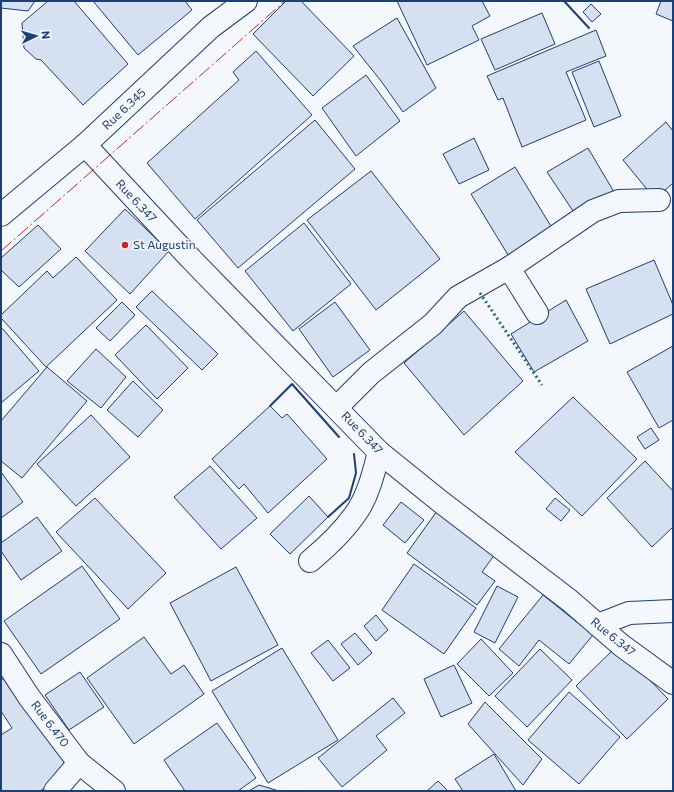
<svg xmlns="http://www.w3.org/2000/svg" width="674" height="792" font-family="Commissioner,sans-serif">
	<rect width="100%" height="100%" fill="#f4f7fb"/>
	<g fill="#d5e0f0" stroke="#1d3f73">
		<path d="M1,1H35L28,11L1,8Z"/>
		<path d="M48,1H74L128,64L83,105L41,60L36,59L24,48L22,23Z"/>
		<path d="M93,1H185L192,10L138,55Z"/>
		<path d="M286,1H301L354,56L313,96L253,34Z"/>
		<path d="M397,1H482L490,16L472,26L479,40L427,65Z"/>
		<path d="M661,1H673V21L656,14Z"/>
		<path d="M591,4L601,14L592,22L583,12Z"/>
		<path d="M542,13L555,44L495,70L481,39Z"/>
		<path d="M397,18L436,88L403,112L381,81L353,46Z"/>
		<path d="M596,30L606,56L566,72L586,120L522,147L503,98L498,100L487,76Z"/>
		<path d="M256,51L312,115L195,219L147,163L239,80L233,72Z"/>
		<path d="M599,61L621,116L594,127L572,72Z"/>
		<path d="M366,75L400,121L356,156L322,108Z"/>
		<path d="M315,120L355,169L238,268L197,220Z"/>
		<path d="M666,122L673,131V183L655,199L623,160Z"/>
		<path d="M474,138L489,170L459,184L443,154Z"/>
		<path d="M588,148L614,192L577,217L547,172Z"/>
		<path d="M515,167L552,228L508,255L471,194Z"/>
		<path d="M371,171L440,259L376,310L307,220Z"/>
		<path d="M125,209L169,251L130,294L85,251Z"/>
		<path d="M304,223L351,284L293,331L245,271Z"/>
		<path d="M38,225L61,249L19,287L1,270V258Z"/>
		<path d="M76,257L117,300L46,367L1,318V315L47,271L53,278Z"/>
		<path d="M654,260L673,305V314L610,344L586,289Z"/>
		<path d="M152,291L218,354L202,370L136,307Z"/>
		<path d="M566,300L588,341L534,372L511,334Z"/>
		<path d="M122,302L135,315L110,341L96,328Z"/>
		<path d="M335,302L370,350L333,377L299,329Z"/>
		<path d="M464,311L523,381L464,435L404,363Z"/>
		<path d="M146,325L188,368L157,399L115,355Z"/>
		<path d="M1,327L39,371L1,403Z"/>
		<path d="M673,346V420L659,428L627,372Z"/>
		<path d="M96,349L126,377L101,408L67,381Z"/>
		<path d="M47,367L87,401L22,478L1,461V421Z"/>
		<path d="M133,381L163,410L138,437L107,410Z"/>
		<path d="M573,397L637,459L582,516L515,452Z"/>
		<path d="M270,406L282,418L287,414L327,459L268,513L244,484L239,489L212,459Z"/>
		<path d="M91,415L130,457L76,506L37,464Z"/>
		<path d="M651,428L659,440L645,449L637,437Z"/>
		<path d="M645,461L673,491V527L652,547L607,498Z"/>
		<path d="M210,466L257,518L221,549L174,497Z"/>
		<path d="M1,472L23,502L1,518Z"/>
		<path d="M309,496L328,517L290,554L270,534Z"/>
		<path d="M95,498L166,573L128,609L56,532Z"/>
		<path d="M555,498L570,510L561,521L546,509Z"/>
		<path d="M401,502L424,520L405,543L383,525Z"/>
		<path d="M437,511L495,554L482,572L495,581L477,605L407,553Z"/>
		<path d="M37,517L62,551L21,580L1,551V543Z"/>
		<path d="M414,564L476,608L444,654L382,610Z"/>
		<path d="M82,566L120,619L41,674L4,621Z"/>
		<path d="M236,567L278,645L211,681L170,603Z"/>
		<path d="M497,586L518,597L495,643L474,632Z"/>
		<path d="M543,595L593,635L569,664L539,640L519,666L499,649Z"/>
		<path d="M376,615L388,630L376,641L364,626Z"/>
		<path d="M355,633L372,653L358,665L341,644Z"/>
		<path d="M144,637L171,674L184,665L204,694L134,744L87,678Z"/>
		<path d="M481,639L513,673L489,696L457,664Z"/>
		<path d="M328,640L350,668L333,681L311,653Z"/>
		<path d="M617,646L668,699L627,739L576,686Z"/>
		<path d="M282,648L338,740L268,783L212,691Z"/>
		<path d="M540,649L572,680L527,727L495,696Z"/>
		<path d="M454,665L472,703L441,717L424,679Z"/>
		<path d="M80,672L104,707L69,730L45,695Z"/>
		<path d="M6,677L70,771L40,791H1V735L12,728L1,711V680Z"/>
		<path d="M569,692L620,737L579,784L528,740Z"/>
		<path d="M393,698L405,713L376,736L387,750L342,787L318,758Z"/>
		<path d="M485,702L542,759L523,785L468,724Z"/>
		<path d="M217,723L256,778L238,791H185L164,760Z"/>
		<path d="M494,754L516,791H463L455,779Z"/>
		<path d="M438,781L448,791H427Z"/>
		<path d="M259,785L279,791H249Z"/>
	</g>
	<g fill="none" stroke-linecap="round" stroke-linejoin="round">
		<defs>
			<g id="street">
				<path d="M85,145L191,259L379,452L441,502L569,600L621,645L673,683"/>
				<path d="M1,215L85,145L211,27L246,1"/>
				<path d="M509,268L537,313"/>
				<path d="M337,407L371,373L433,324L458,297L509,268L593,211L619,201L659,200"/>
				<path d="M310,561C328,546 345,530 358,510C369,493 374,471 379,452"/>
				<path d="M598,625L629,613L673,611"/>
				<path d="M1,654L29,697L79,763L55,791"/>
				<path d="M79,763L114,791"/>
			</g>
		</defs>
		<use href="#street" stroke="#1d3f73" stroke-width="24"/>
		<use href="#street" stroke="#f4f7fb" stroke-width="22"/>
		<path stroke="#2c6c60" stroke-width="3" stroke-dasharray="2 3" stroke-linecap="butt" d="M480,293L542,385"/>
		<g stroke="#1d3f73" stroke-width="2">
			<path d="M564,1L589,28"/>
			<path d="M270,406L292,384L339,437"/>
			<path d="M328,517L349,498L356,473L354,454"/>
		</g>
		<path stroke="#c62828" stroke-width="1" stroke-dasharray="14 3 2 3" stroke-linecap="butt" d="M1,251L285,1"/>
	</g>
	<circle fill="#c62828" stroke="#f4f7fb" stroke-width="1.5" cx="125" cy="245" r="4"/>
	<g text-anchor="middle" stroke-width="3" stroke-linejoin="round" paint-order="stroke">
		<g font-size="12" fill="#1d3f73" stroke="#f4f7fb">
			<text transform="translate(124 109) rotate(-43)" y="4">Rue 6.345</text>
			<text transform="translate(136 201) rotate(47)" y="4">Rue 6.347</text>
			<text transform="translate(362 433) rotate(46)" y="4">Rue 6.347</text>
			<text transform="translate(613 637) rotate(39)" y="4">Rue 6.347</text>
			<text transform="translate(50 724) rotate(53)" y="4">Rue 6.470</text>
		</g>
		<g font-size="12" fill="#1d3f73" stroke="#f4f7fb" text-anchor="start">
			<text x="133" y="249">St Augustin</text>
		</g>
	</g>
	<rect width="674" height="792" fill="none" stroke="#1d3f73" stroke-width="4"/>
	<g transform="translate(36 36) rotate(85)" stroke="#f4f7fb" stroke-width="3" paint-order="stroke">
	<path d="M0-3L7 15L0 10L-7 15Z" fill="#1d3f73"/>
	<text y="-6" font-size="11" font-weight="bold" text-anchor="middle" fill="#1d3f73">N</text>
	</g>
</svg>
